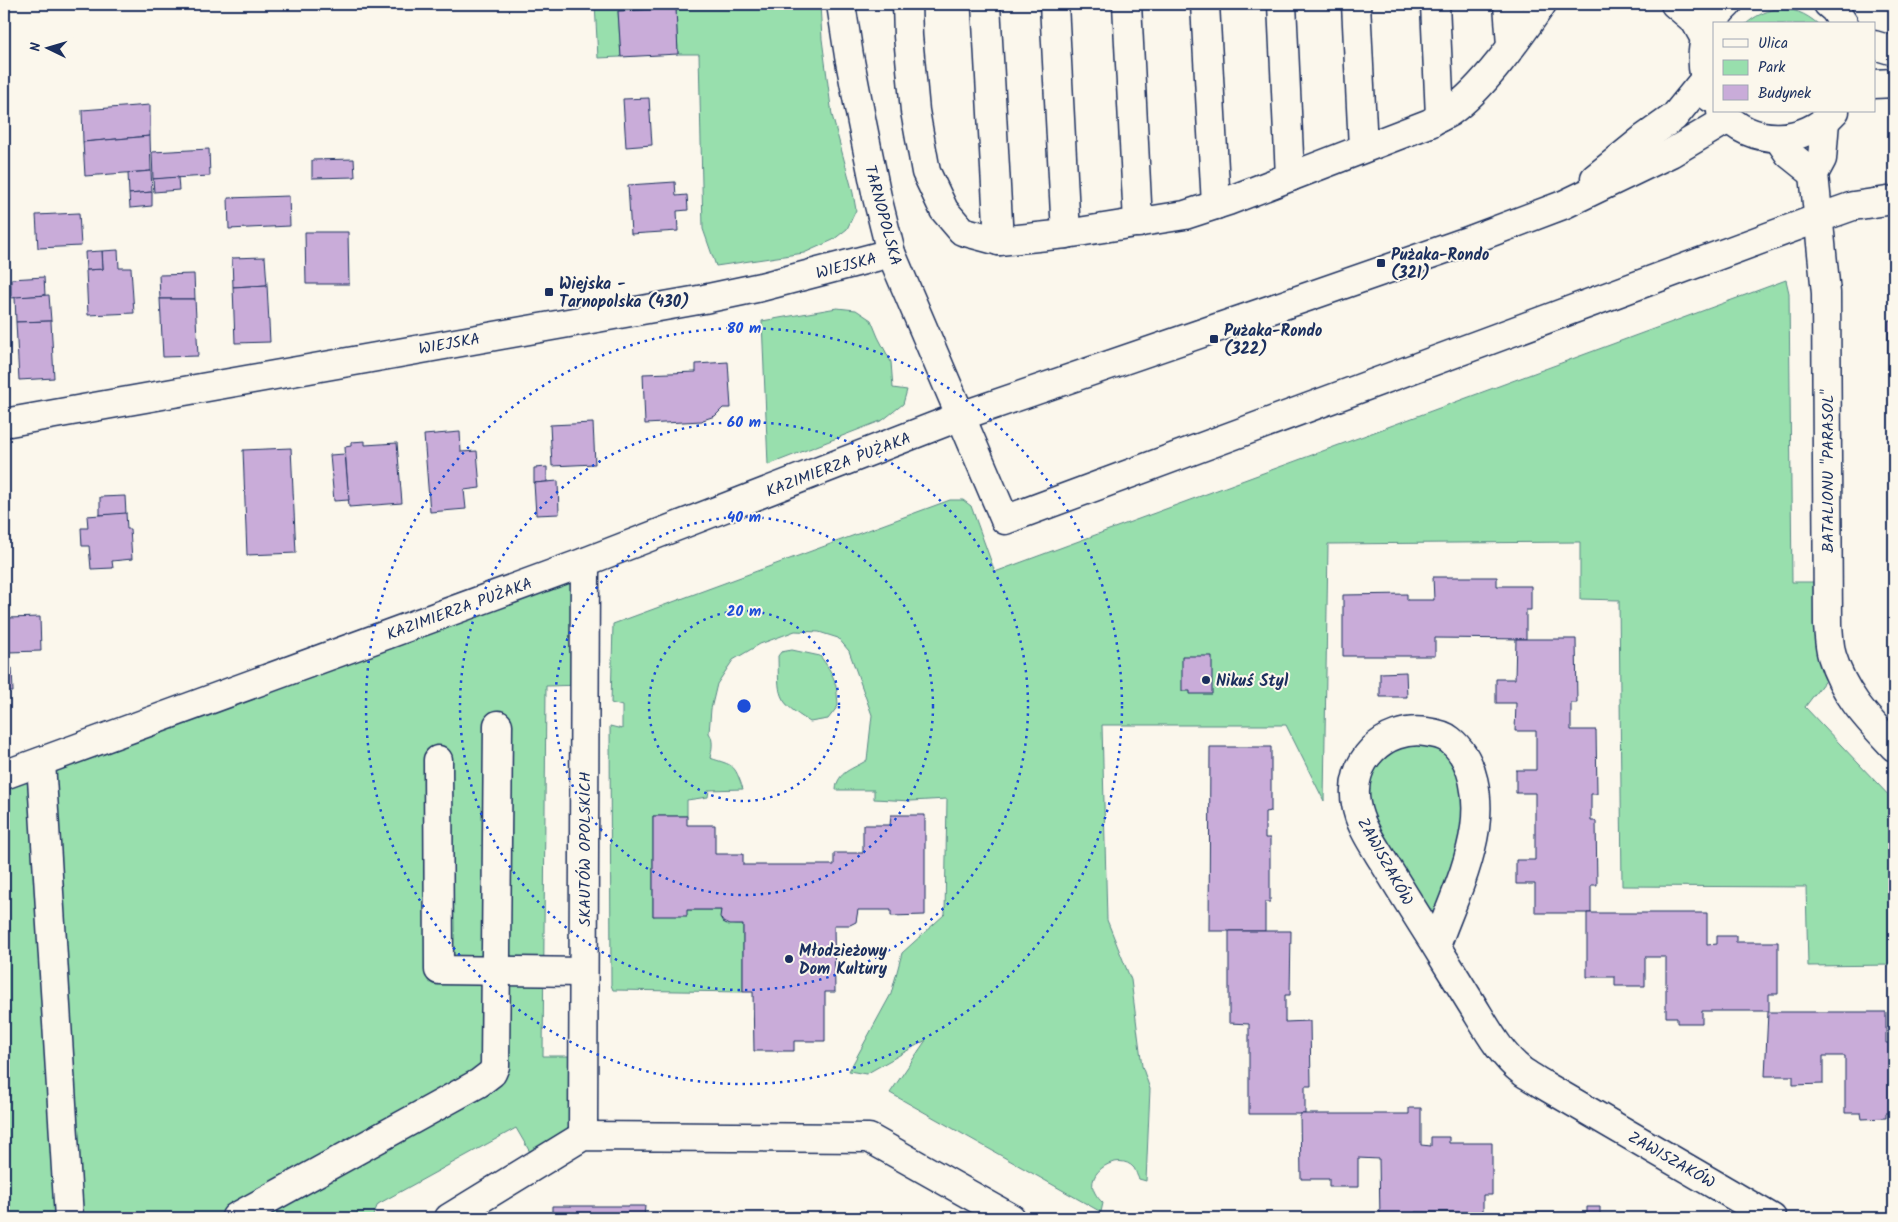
<svg xmlns="http://www.w3.org/2000/svg" width="1898" height="1222" font-family="Kalam,sans-serif">
	<rect width="100%" height="100%" fill="#fbf7ec"/>
	<filter id="ink" filterUnits="userSpaceOnUse"><feTurbulence type="fractalNoise" baseFrequency=".02" numOctaves="2"/><feDisplacementMap in="SourceGraphic" scale="10" xChannelSelector="R" yChannelSelector="G"/><feConvolveMatrix kernelMatrix="1 2 1 2 8 2 1 2 1" color-interpolation-filters="sRGB"/></filter>
	<g filter="url(#ink)">
		<g fill="#98dfad" stroke="#5a8786">
			<path d="M595,4H820L822,39L832,115L853,193L856,210L847,229L833,240L804,253L716,266L703,229L699,54H678L676,9L618,11L621,57L598,58Z"/>
			<path d="M1776,9C1793,8 1805,13 1818,24H1746C1755,16 1764,12 1776,9Z"/>
			<path d="M1786,280L1789,293L1792,582H1828L1836,666L1805,707L1894,801V965L1808,966L1806,887L1622,886L1619,600L1580,599V542L1328,544L1324,801L1286,725H1102L1107,920L1131,980L1142,1066L1150,1089L1146,1181L1139,1179C1137,1176 1136,1171 1134,1168C1119,1150 1083,1173 1095,1193C1097,1197 1100,1200 1103,1203L1101,1212L890,1093L926,1040L866,1074L849,1071L891,994L902,953L945,914L947,799L911,801L874,799V790H836C837,771 854,769 867,760L872,715L849,651L838,638L819,632L795,631L760,644L733,660L717,684L711,709L709,733C714,740 712,750 710,758C734,766 734,763 743,789L709,790L708,797L687,800V816H653V916L687,910H721C720,925 731,925 743,925V992L613,990L611,985L610,726L622,729V706L611,703L613,624L950,500H963L971,506L995,572Z"/>
			<path d="M837,308L856,310L871,320L878,337L891,362L893,388L907,390L903,404L883,420L768,465L762,321Z"/>
			<path d="M585,562V685L546,686L543,1056H583V1136L537,1164L516,1128L378,1204L372,1218H4V775Z"/>
			<path d="M792,650L820,656C834,674 837,683 838,706L828,719L810,722C775,700 779,696 778,656L781,652Z"/>
			<path d="M1435,734L1476,795L1436,946L1375,847L1364,759Z"/>
		</g>
		<g fill="#c9acd9" stroke="#1b2f5e">
			<path d="M676,8L678,54L621,57L618,11Z"/>
			<path d="M649,98L652,145L626,147L623,99Z"/>
			<path d="M150,105V136L83,142L82,110Z"/>
			<path d="M150,136L151,171L85,176L83,142Z"/>
			<path d="M209,149L210,176L153,179L152,152Z"/>
			<path d="M354,159L355,177L312,178V160Z"/>
			<path d="M151,171L152,192L129,194L128,173Z"/>
			<path d="M178,177L179,190L154,192L153,179Z"/>
			<path d="M675,182L676,196L687,195L688,210L677,211L678,231L631,234L628,185Z"/>
			<path d="M152,192V206L130,208L129,194Z"/>
			<path d="M289,196L290,226L229,229L228,198Z"/>
			<path d="M79,213L81,246L38,248L36,215Z"/>
			<path d="M305,232H348L349,284H306Z"/>
			<path d="M118,250L119,268H131L134,313L88,315L86,270L103,269L102,251Z"/>
			<path d="M102,251L103,269L86,270L85,252Z"/>
			<path d="M263,257H265L267,285L233,287L232,258Z"/>
			<path d="M194,274L195,299H160L159,275Z"/>
			<path d="M44,277L45,295L11,298V279Z"/>
			<path d="M267,285L270,342L235,343L233,287Z"/>
			<path d="M49,295L51,321L16,322L15,297Z"/>
			<path d="M160,299H195L198,356L163,357Z"/>
			<path d="M1888,320H1894V352L1888,353Z"/>
			<path d="M51,321L54,378L19,380L16,322Z"/>
			<path d="M728,362L731,408H723L715,416L703,420L702,421L645,424L643,374L696,372V364Z"/>
			<path d="M593,423L595,464L552,466L550,425Z"/>
			<path d="M460,432L461,452L477,451L480,488L464,490L466,509L430,512L424,435Z"/>
			<path d="M365,441V445L397,443L402,503L349,507L345,447L351,446V442Z"/>
			<path d="M291,448L296,553L247,555L243,450Z"/>
			<path d="M345,454L349,500L334,501L330,455Z"/>
			<path d="M547,467V482L534,483V468Z"/>
			<path d="M558,481L559,514L536,515L534,483Z"/>
			<path d="M125,496L126,514L100,515V497Z"/>
			<path d="M126,513L127,529H130L132,559L112,561L113,568L91,569L89,546H82L81,528H88L87,516Z"/>
			<path d="M1433,577H1497V586H1531V610H1526V639L1435,638V656H1343V595L1407,594V600H1434Z"/>
			<path d="M40,617L41,651L8,652L7,618Z"/>
			<path d="M1516,639H1576L1577,703H1571V730H1596L1597,794H1591V821H1596L1597,885H1591V913H1535V884H1516V860H1535V793H1516V770H1536V731H1515L1516,703H1496V679H1515Z"/>
			<path d="M1182,656H1212V694H1190V691H1182Z"/>
			<path d="M4,668H12L13,692H4Z"/>
			<path d="M1406,672L1407,697H1380V673Z"/>
			<path d="M1210,747H1271V811L1265,812V838H1270V902H1265V931H1209Z"/>
			<path d="M891,815H925V915L891,916V910H858L856,922L850,925H834L835,992H825V1041H794V1051H754L753,992H743V925H729L723,922L720,917L721,910H687V916H653V816H687V825H715V854H743V865H834V853H863V825H890Z"/>
			<path d="M1587,913H1707V945L1717,944V936H1736V942H1778V994H1769V1011H1702V1023H1677V1017H1666V957H1645V986H1615V977H1587Z"/>
			<path d="M1229,931H1291L1290,995H1285V1022L1310,1021L1311,1086H1305V1114H1249V1024L1229,1023Z"/>
			<path d="M1768,1012H1886V1043H1894V1113H1886V1118L1862,1119L1861,1113H1845V1056H1823V1084L1793,1085V1076H1765Z"/>
			<path d="M1409,1108H1421V1145L1431,1146V1137H1449V1143H1492V1195H1483V1212H1415V1218H1380L1379,1159L1358,1158V1187H1329V1179H1301L1300,1114H1409Z"/>
			<path d="M552,1206H645L644,1218H552Z"/>
			<path d="M1587,1207H1600V1218H1479V1213H1587Z"/>
			<rect x="740" y="1215" width="92" height="3"/>
		</g>
		<g fill="none" stroke-linecap="round" stroke-linejoin="round">
			<defs>
				<g id="minor">
					<path d="M841,4L849,56L862,123L877,197L891,253L1005,520L1819,218L1853,206L1894,200"/>
					<path d="M907,4L908,36L915,111L926,172L944,210L962,231L999,241"/>
					<path d="M986,4L999,241L1066,234"/>
					<path d="M1054,4L1066,234L1185,215L1228,201L1430,123C1436,119 1443,116 1450,112C1483,89 1519,37 1542,4"/>
					<path d="M1127,4L1138,223"/>
					<path d="M1205,4L1216,205"/>
					<path d="M1282,4L1290,177"/>
					<path d="M1356,4L1363,148"/>
					<path d="M1435,4L1440,117"/>
					<path d="M1508,4L1511,46"/>
					<path d="M1675,4L1695,21L1705,39"/>
					<path d="M1828,4L1834,9L1844,24"/>
					<path d="M1874,45L1894,51"/>
					<path d="M1874,84L1894,83"/>
					<path d="M1711,98C1697,63 1699,30 1728,4"/>
					<path d="M1721,111C1751,147 1805,145 1835,111"/>
					<path d="M1825,121L1822,159L1814,174L1826,293L1828,625C1829,635 1829,646 1832,656C1844,695 1867,718 1894,747"/>
					<path d="M1778,138L1789,154L1814,174"/>
					<path d="M1595,178L1643,139L1674,117L1704,80"/>
					<path d="M4,423L704,299L761,287L891,253"/>
					<path d="M438,760L439,970L583,972"/>
					<path d="M41,762L69,1218"/>
					<path d="M4,775L585,562L961,416L1307,297L1465,242L1563,205L1671,153L1728,119"/>
					<path d="M1436,946C1450,907 1469,869 1475,828C1479,799 1475,760 1450,740C1444,735 1434,733 1426,732C1384,726 1348,762 1356,804C1359,824 1372,843 1383,861C1399,887 1415,913 1431,938C1445,961 1459,983 1473,1006C1487,1029 1501,1055 1523,1072C1529,1076 1536,1080 1542,1084L1772,1218"/>
					<path d="M583,1136L585,562"/>
					<path d="M236,1217L479,1083L492,1073L495,1066L498,725"/>
					<path d="M449,1218L583,1136L869,1138L1011,1218"/>
				</g>
			</defs>
			<use href="#minor" stroke="#1b2f5e" stroke-width="31"/>
			<use href="#minor" stroke="#fbf7ec" stroke-width="28"/>
		</g>
	</g>
	<g fill="none" stroke="#1d4ed8" stroke-width="2.5" stroke-dasharray="2.5 5">
		<circle cx="744" cy="706" r="95"/>
		<circle cx="744" cy="706" r="189"/>
		<circle cx="744" cy="706" r="284"/>
		<circle cx="744" cy="706" r="378"/>
	</g>
	<g fill="#1b2f5e" stroke="#fbf7ec" stroke-width="2">
		<rect x="1376" y="258" width="10" height="10" rx="2.5"/>
		<rect x="544" y="287" width="10" height="10" rx="2.5"/>
		<rect x="1209" y="334" width="10" height="10" rx="2.5"/>
		<circle cx="1206" cy="680" r="5"/>
		<circle cx="789" cy="959" r="5"/>
	</g>
	<g text-anchor="middle" stroke-width="4" stroke-linejoin="round" paint-order="stroke">
		<g font-size="16" fill="#1b2f5e" stroke="#fbf7ec">
			<text transform="translate(884 215) rotate(75)" y="6">TARNOPOLSKA</text>
			<text transform="translate(846 265) rotate(-15)" y="6">WIEJSKA</text>
			<text transform="translate(449 343) rotate(-10)" y="6">WIEJSKA</text>
			<text transform="translate(838 464) rotate(-21)" y="6">KAZIMIERZA PUŻAKA</text>
			<text transform="translate(1827 471) rotate(-90)" y="6">BATALIONU "PARASOL"</text>
			<text transform="translate(459 608) rotate(-20)" y="6">KAZIMIERZA PUŻAKA</text>
			<text transform="translate(584 849) rotate(-90)" y="6">SKAUTÓW OPOLSKICH</text>
			<text transform="translate(1386 861) rotate(61)" y="6">ZAWISZAKÓW</text>
			<text transform="translate(1672 1159) rotate(30)" y="6">ZAWISZAKÓW</text>
		</g>
		<g font-size="16" font-weight="bold" fill="#1b2f5e" stroke="#fbf7ec" text-anchor="start">
			<text x="1391" y="260">Pużaka-Rondo<tspan x="1391" dy="18">(321)</tspan></text>
			<text x="559" y="289">Wiejska -<tspan x="559" dy="18">Tarnopolska (430)</tspan></text>
			<text x="1224" y="336">Pużaka-Rondo<tspan x="1224" dy="18">(322)</tspan></text>
			<text x="1216" y="686">Nikuś Styl</text>
			<text x="799" y="956">Młodzieżowy<tspan x="799" dy="18">Dom Kultury</tspan></text>
		</g>
	</g>
	<circle cx="744" cy="706" r="8" fill="#1d4ed8" stroke="#fbf7ec" stroke-width="2.5"/>
	<g font-size="15" text-anchor="middle" font-weight="bold" fill="#1d4ed8" stroke="#fbf7ec" stroke-width="4" stroke-linejoin="round" paint-order="stroke">
		<text x="744" y="333">80 m</text>
		<text x="744" y="427">60 m</text>
		<text x="744" y="522">40 m</text>
		<text x="744" y="616">20 m</text>
	</g>
	<rect width="1898" height="1222" fill="none" stroke="#fbf7ec" stroke-width="20"/>
	<rect x="10" y="10" width="1878" height="1202" fill="none" stroke="#1b2f5e" stroke-width="2" filter="url(#ink)"/>
	<rect x="1713" y="22" width="162" height="90" fill="#fbf7ec" stroke="#a1a7b3"/>
	<rect x="1723" y="39" width="25" height="8" fill="#fbf7ec" stroke="#a1a7b3"/>
	<text x="1758" y="48" font-size="15" fill="#1b2f5e">Ulica</text>
	<rect x="1723" y="60" width="25" height="15" fill="#98dfad" stroke="#a1a7b3"/>
	<text x="1758" y="72" font-size="15" fill="#1b2f5e">Park</text>
	<rect x="1723" y="85" width="25" height="15" fill="#c9acd9" stroke="#a1a7b3"/>
	<text x="1758" y="98" font-size="15" fill="#1b2f5e">Budynek</text>
	<g transform="translate(48 48) rotate(275)" stroke="#fbf7ec" stroke-width="4" paint-order="stroke">
	<path d="M0-4L9 19L0 12L-9 19Z" fill="#1b2f5e"/>
	<text y="-8" font-size="14" font-weight="bold" text-anchor="middle" fill="#1b2f5e">N</text>
	</g>
</svg>
